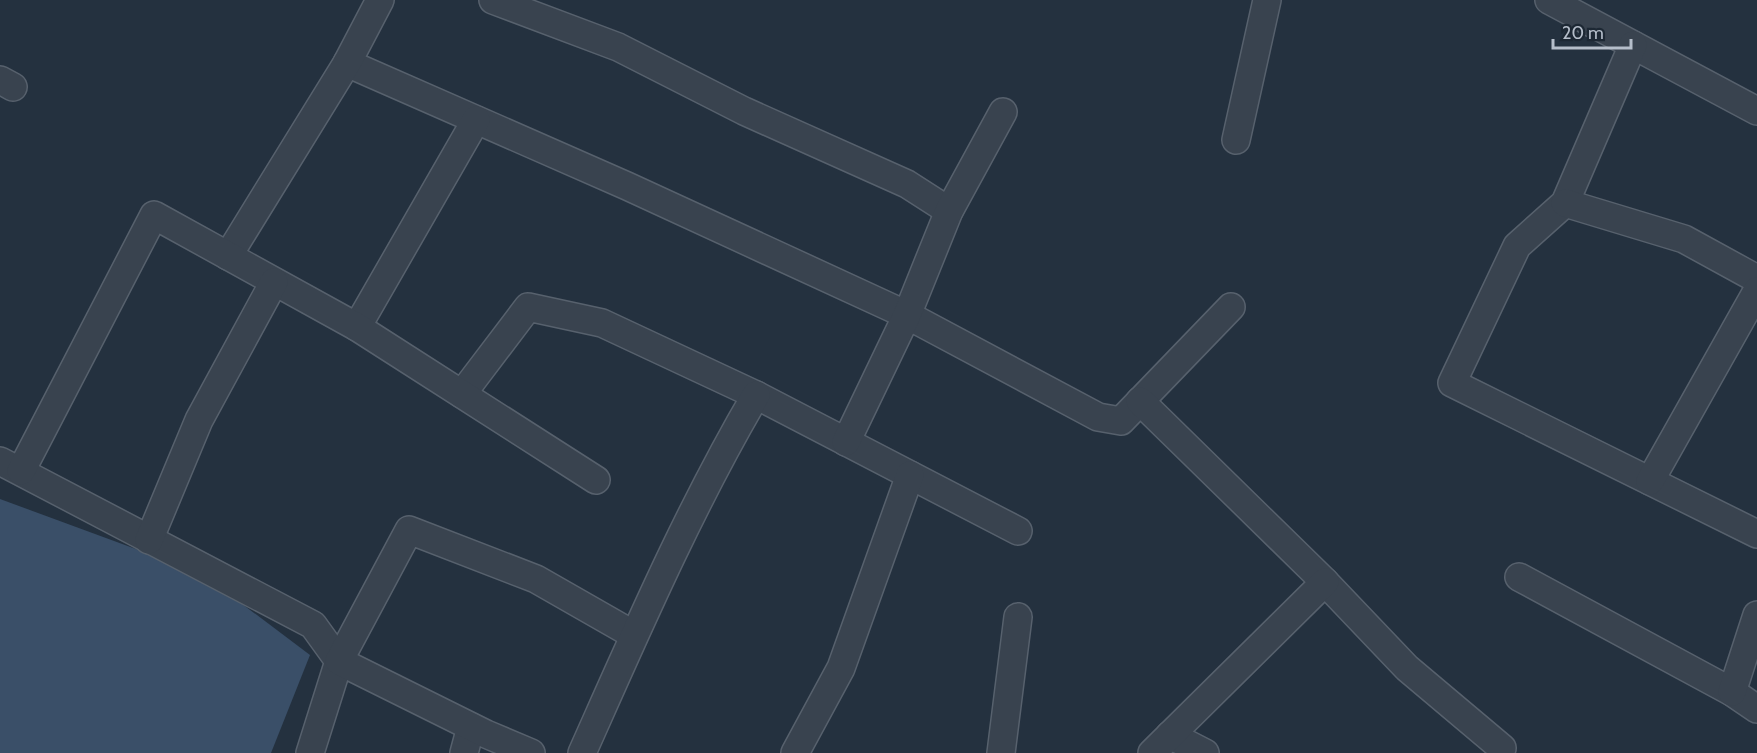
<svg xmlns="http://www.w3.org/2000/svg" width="1757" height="753" font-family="Cabin,sans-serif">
	<rect width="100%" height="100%" fill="#24313f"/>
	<path fill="#3a4f68" d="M0,499L201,573L310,655L271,753H0Z"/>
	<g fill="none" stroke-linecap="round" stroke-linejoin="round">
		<defs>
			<g id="minor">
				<path d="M493,0L618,47L744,111L907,184L949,211"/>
				<path d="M1549,0L1757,111"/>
				<path d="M1633,45L1565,203L1517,246L1452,383L1757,534"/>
				<path d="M347,63L627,186L907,315L1098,417L1121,421L1231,307"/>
				<path d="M0,80L13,87"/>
				<path d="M1236,140L1267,0"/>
				<path d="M1565,203L1684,239L1757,279"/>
				<path d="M228,256L347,63L380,0"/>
				<path d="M357,327L476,120"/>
				<path d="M462,394L528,307L602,323L756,395L1018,531"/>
				<path d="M1140,401L1325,582L1407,668L1502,748"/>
				<path d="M846,442L907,315L949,211L1003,112"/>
				<path d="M0,461L313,625L339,661L310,753"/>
				<path d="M21,471L154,215L357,327L596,480"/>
				<path d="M1650,481L1757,291"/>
				<path d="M149,540L199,420L274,282"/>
				<path d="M1519,577L1732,692L1757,709"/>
				<path d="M1732,692L1757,615"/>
				<path d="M1170,735L1205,753"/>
				<path d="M464,753L471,727"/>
				<path d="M531,753L486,734L339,661L409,530L536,579L634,635"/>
				<path d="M582,753C636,632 689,509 756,395"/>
				<path d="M795,753L841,668L910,475"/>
				<path d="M1001,753L1018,617"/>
				<path d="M1152,753L1325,582"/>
			</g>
		</defs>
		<use href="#minor" stroke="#57616d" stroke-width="30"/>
		<use href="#minor" stroke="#39434f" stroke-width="27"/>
	</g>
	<path d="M1553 39v9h78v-9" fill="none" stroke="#b5beca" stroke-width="3"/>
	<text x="1562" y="39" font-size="18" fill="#b5beca" stroke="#1d2834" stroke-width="4.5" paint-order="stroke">20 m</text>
</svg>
